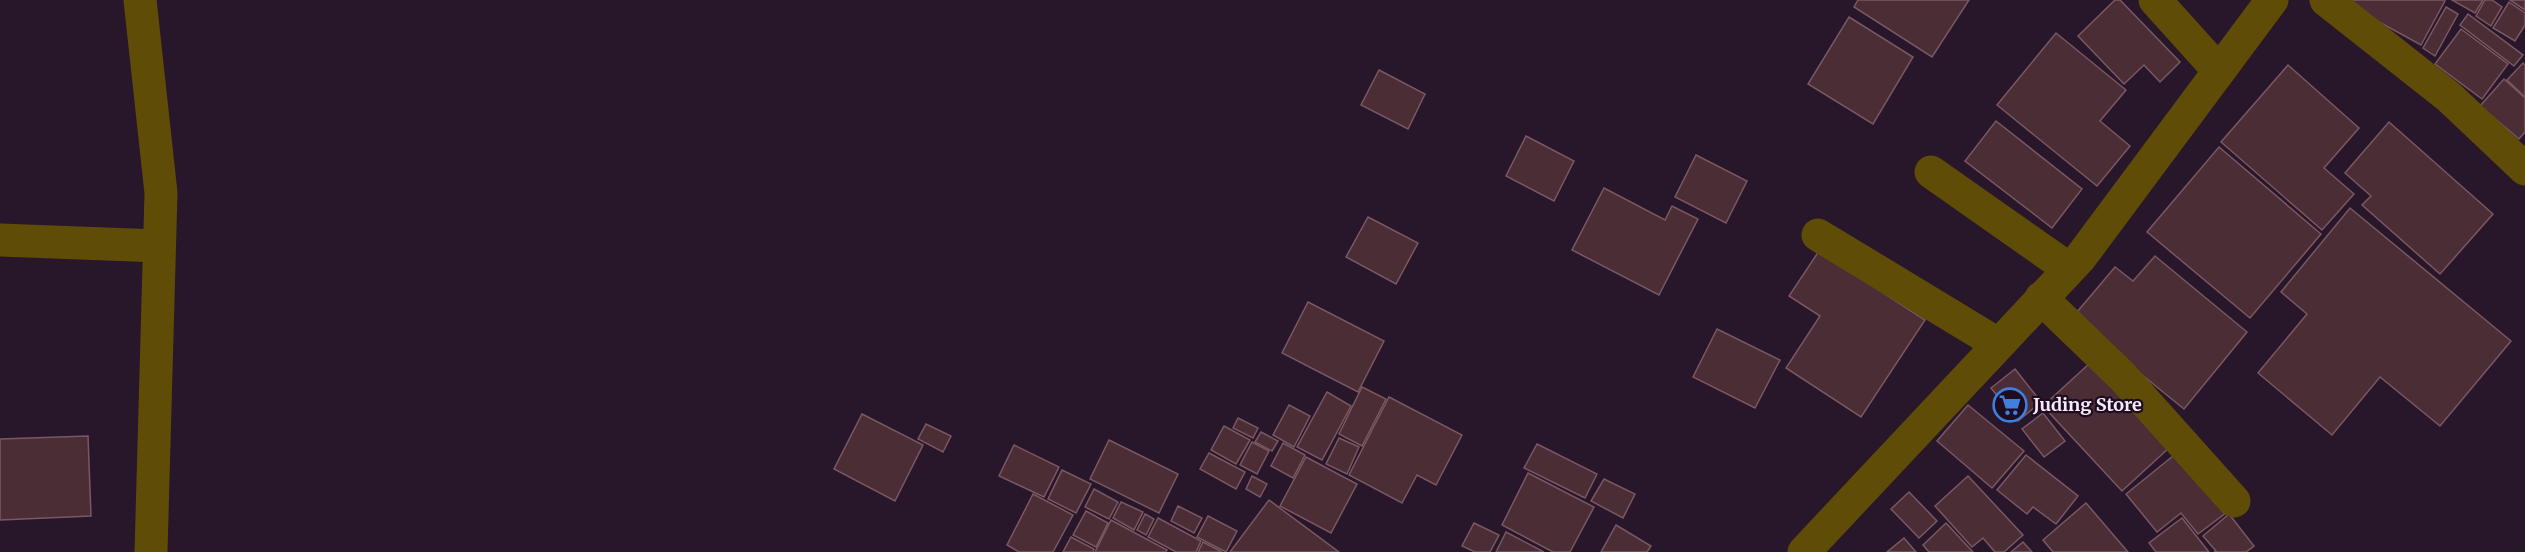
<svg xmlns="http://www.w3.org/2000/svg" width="2525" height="552" font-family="Merriweather,serif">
	<rect width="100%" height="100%" fill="#28162a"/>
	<g fill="#4b2d36" stroke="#7a5862" stroke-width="1.5">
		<path d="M1858,0H1969L1932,57L1854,7Z"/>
		<path d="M2115,0H2120L2180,62L2160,82L2144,65L2124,84L2078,36Z"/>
		<path d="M2339,0H2444L2445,1L2421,45Z"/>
		<path d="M2452,0H2483L2475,13Z"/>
		<path d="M2485,0H2492L2502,7L2491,26L2476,16Z"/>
		<path d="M2510,0H2525V10Z"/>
		<path d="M2509,2L2525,13V25L2515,41L2493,28Z"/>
		<path d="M2446,7L2458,14L2435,56L2423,48Z"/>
		<path d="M2468,14L2523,55L2514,66L2460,25Z"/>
		<path d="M1849,17L1913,57L1873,124L1808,84Z"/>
		<path d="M2461,29L2508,64L2482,99L2435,64Z"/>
		<path d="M2056,33L2126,90L2100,121L2130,146L2097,186L1997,105Z"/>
		<path d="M2523,63L2525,65V97L2507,80Z"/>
		<path d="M2288,65L2359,128L2324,168L2354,194L2322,230L2221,142Z"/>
		<path d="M1379,70L1425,94L1408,129L1361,105Z"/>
		<path d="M2504,79L2525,98V132L2519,139L2480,106Z"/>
		<path d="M1996,121L2082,189L2052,228L1965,161Z"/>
		<path d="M2389,122L2493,214L2440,274L2362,205L2371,196L2345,173Z"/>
		<path d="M1526,136L1574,161L1554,201L1506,176Z"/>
		<path d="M2219,147L2321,234L2250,318L2147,232Z"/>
		<path d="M1696,155L1747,181L1726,223L1675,197Z"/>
		<path d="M1604,188L1665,220L1672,206L1698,219L1659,295L1572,250Z"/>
		<path d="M2350,208L2511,341L2440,426L2380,377L2332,435L2258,373L2307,314L2281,292Z"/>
		<path d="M1368,217L1418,243L1396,284L1346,257Z"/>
		<path d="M1819,251L1925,320L1861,417L1786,368L1820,316L1789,296Z"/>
		<path d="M2155,256L2247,332L2184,409L2072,318L2115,267L2133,281Z"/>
		<path d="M1308,302L1384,341L1358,392L1282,353Z"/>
		<path d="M1717,329L1780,360L1755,408L1693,377Z"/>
		<path d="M2090,363L2170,447L2122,491L2043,406Z"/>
		<path d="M2015,369L2041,402L2018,421L1991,388Z"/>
		<path d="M1362,387L1386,399L1362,446L1339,434Z"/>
		<path d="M1327,392L1351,406L1322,460L1297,447Z"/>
		<path d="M1389,397L1462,435L1436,485L1417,475L1402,503L1349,475Z"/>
		<path d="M1289,405L1310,416L1294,447L1273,435Z"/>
		<path d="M1968,405L2024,451L1992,488L1937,441Z"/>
		<path d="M2043,413L2065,441L2044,457L2022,429Z"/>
		<path d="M862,414L923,445L895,501L834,469Z"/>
		<path d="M1238,418L1258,428L1253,438L1233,428Z"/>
		<path d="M926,424L951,436L943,452L918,439Z"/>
		<path d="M1224,426L1250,440L1236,464L1211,450Z"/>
		<path d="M1261,432L1278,441L1272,451L1255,442Z"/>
		<path d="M88,436L91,516L0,520V439Z"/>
		<path d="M1339,438L1359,447L1347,474L1326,464Z"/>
		<path d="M1109,440L1178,474L1159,513L1090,479Z"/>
		<path d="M1252,442L1269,451L1257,474L1240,465Z"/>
		<path d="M1283,443L1305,455L1293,478L1271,466Z"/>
		<path d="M1537,444L1597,474L1585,498L1524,468Z"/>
		<path d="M1014,445L1059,467L1044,497L999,476Z"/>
		<path d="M2178,452L2227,512L2198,534L2181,513L2157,532L2126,494Z"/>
		<path d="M1209,453L1245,472L1236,489L1200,469Z"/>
		<path d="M2026,455L2078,496L2056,524L2033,507L2027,514L1997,490Z"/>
		<path d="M1306,457L1357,484L1331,533L1280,506Z"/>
		<path d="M1062,470L1091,484L1076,513L1048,499Z"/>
		<path d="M1528,473L1594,507L1570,552H1553L1502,525Z"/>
		<path d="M1252,476L1267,484L1260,497L1246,489Z"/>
		<path d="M1968,476L2023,535L2004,552H1995L1983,538L1972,547L1935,506Z"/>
		<path d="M1604,479L1635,494L1623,518L1591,501Z"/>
		<path d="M1094,489L1118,502L1109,519L1085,507Z"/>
		<path d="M1909,492L1937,521L1919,538L1891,509Z"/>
		<path d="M1033,494L1073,515L1053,552H1019L1007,545Z"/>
		<path d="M1269,500L1339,552H1230Z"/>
		<path d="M1121,502L1143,512L1134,530L1113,518Z"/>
		<path d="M2086,503L2128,552H2053L2043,540Z"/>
		<path d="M1178,506L1202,518L1194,533L1171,521Z"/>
		<path d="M1086,511L1108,523L1096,547L1073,535Z"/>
		<path d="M1145,514L1154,519L1146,535L1137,530Z"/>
		<path d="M2229,514L2254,546L2246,552H2214L2216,551L2203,536Z"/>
		<path d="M1208,516L1237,531L1226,552L1197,537Z"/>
		<path d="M1158,518L1201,541L1196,552H1176L1148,537Z"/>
		<path d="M2182,518L2209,552H2156L2149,543Z"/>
		<path d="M1111,520L1167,550L1166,552H1095Z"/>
		<path d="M1474,523L1499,535L1490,552H1475L1462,546Z"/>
		<path d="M1946,523L1973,552H1929L1923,545Z"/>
		<path d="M1616,525L1651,546L1647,552H1601Z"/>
		<path d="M1506,532L1544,552H1496Z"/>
		<path d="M1071,537L1094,549L1093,552H1063Z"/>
		<path d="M1904,538L1916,552H1887Z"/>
		<path d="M1203,542L1222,552H1198Z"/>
		<path d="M2023,542L2032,552H2011Z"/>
	</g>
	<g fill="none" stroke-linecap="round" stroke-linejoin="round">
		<g stroke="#5e4c07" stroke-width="33">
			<path d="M140,0L161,193L151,552"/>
			<path d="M2155,0L2219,71"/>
			<path d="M2326,0L2449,97L2525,169"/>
			<path d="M1931,172L2069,269"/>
			<path d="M1818,235L1998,344"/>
			<path d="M0,240L159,246"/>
			<path d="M2041,298L2123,377L2234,501"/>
			<path d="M1804,552L2080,258L2272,0"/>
		</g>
	</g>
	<defs>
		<symbol id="supermarket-ring" viewBox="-11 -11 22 22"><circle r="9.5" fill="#1e0d21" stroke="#3f7fe0" stroke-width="1.5"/><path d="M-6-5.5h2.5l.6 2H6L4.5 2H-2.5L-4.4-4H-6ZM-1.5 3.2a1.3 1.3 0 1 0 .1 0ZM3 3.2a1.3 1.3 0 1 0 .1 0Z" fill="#3f7fe0"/></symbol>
	</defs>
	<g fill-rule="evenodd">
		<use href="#supermarket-ring" x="1991" y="386" width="38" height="38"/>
	</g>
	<g text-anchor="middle" stroke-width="4.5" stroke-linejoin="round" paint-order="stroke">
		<g font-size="18" font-weight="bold" fill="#f7ebf9" stroke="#1e0d21" text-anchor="start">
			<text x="2033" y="411">Juding Store</text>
		</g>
	</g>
</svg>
